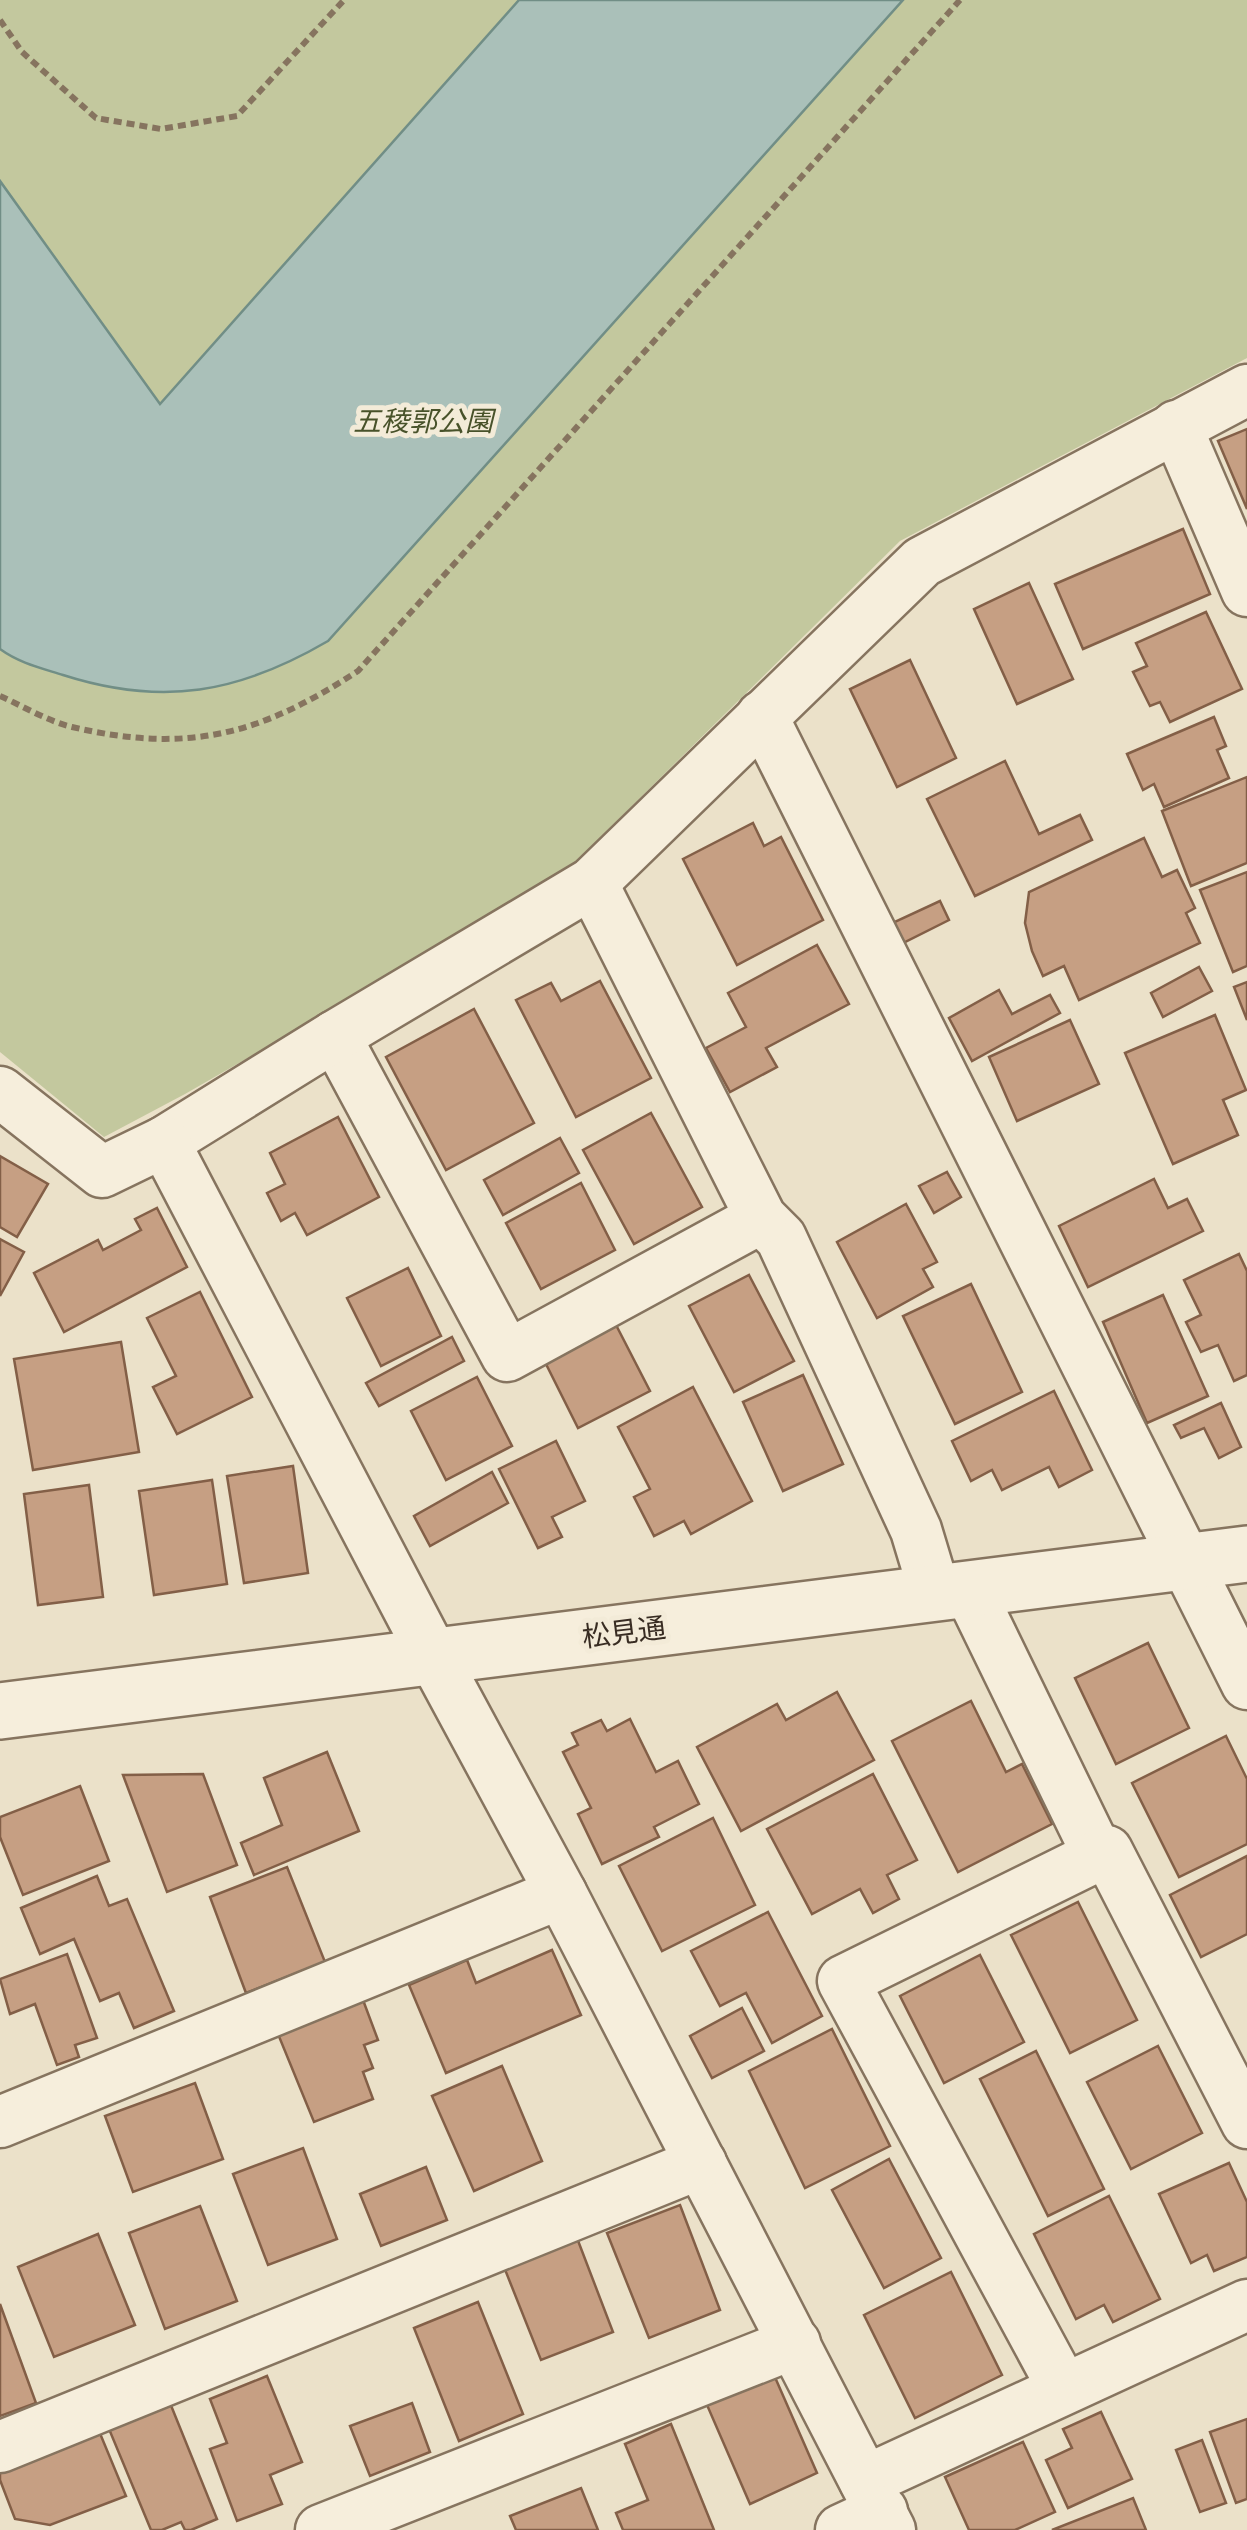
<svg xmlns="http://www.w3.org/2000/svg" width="1247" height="2530" font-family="'Source Serif 4','Noto Sans JP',serif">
	<rect width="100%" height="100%" fill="#ebe1c9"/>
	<path fill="#c3c89e" d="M0,0H1247V358L900,541L556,881L185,1094L104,1137L0,1052Z"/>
	<path fill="#aac0b9" stroke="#718e86" stroke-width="2.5" d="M519,0H903L328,641C239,693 163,707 63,675C41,668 19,663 0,649V181L160,404Z"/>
	<g fill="#c69f83" stroke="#835f47" stroke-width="2.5">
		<path d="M1247,429V509L1218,441Z"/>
		<path d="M1183,529L1210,594L1083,649L1055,584Z"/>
		<path d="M1029,583L1073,679L1017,704L974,609Z"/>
		<path d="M1206,612L1242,689L1170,722L1160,702L1150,706L1133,672L1147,666L1136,643Z"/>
		<path d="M910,660L956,758L897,787L850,689Z"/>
		<path d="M1214,717L1226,746L1217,750L1229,778L1164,807L1154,784L1143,790L1127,754Z"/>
		<path d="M1005,761L1039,834L1080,815L1092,840L975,896L927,799Z"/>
		<path d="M1247,777V863L1191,886L1162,811Z"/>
		<path d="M753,823L764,846L781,837L823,920L737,965L683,859Z"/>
		<path d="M1144,838L1162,877L1177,870L1195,908L1186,913L1200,943L1079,1000L1064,966L1043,976L1032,951L1025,923L1029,892Z"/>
		<path d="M1247,872V966L1233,972L1200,890Z"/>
		<path d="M940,901L949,920L899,945L888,925Z"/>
		<path d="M817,945L849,1004L766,1048L777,1067L730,1092L706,1048L746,1027L728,993Z"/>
		<path d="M1199,967L1212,991L1163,1017L1151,993Z"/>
		<path d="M600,981L651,1078L576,1117L516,1000L551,983L561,1001Z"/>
		<path d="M1247,982V1020L1234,987Z"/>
		<path d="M999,990L1012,1014L1050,995L1060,1013L972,1061L949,1018Z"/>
		<path d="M474,1009L534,1123L446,1170L386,1057Z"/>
		<path d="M1215,1015L1246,1090L1223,1100L1238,1135L1173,1164L1125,1053Z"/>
		<path d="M1070,1020L1099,1084L1017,1121L989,1057Z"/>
		<path d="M651,1113L702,1207L634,1244L583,1150Z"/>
		<path d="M338,1117L379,1197L307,1235L295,1213L281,1221L267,1193L285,1184L270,1153Z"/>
		<path d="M560,1138L579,1173L503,1215L484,1180Z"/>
		<path d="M0,1156L48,1184L17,1237L0,1227Z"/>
		<path d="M947,1172L961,1197L934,1213L919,1186Z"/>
		<path d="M1154,1179L1168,1208L1187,1199L1203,1231L1088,1287L1059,1226Z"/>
		<path d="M581,1183L615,1250L541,1289L506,1223Z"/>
		<path d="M906,1204L937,1262L923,1269L933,1287L877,1318L837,1242Z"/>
		<path d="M157,1208L187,1267L64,1332L34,1273L98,1240L103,1250L141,1230L135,1219Z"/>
		<path d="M0,1239L24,1252L0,1296Z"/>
		<path d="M1239,1254L1247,1271V1375L1234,1381L1218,1345L1201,1352L1186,1322L1201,1315L1184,1280Z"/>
		<path d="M408,1268L441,1336L381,1366L347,1298Z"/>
		<path d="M749,1275L794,1361L734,1392L689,1306Z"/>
		<path d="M971,1284L1022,1392L955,1424L903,1316Z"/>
		<path d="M200,1292L252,1397L177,1434L153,1387L176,1376L147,1318Z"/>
		<path d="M1163,1295L1208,1396L1147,1423L1103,1322Z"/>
		<path d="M615,1323L650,1391L578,1428L544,1360Z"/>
		<path d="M452,1337L464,1361L379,1406L366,1383Z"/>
		<path d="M121,1342L139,1452L33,1470L14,1359Z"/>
		<path d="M803,1375L843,1464L783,1491L743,1402Z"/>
		<path d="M477,1377L512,1446L446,1480L411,1411Z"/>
		<path d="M693,1387L752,1501L691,1534L684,1521L654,1536L634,1497L650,1489L618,1427Z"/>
		<path d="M1054,1391L1092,1470L1059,1487L1049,1467L1002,1490L992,1470L971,1481L952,1441Z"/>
		<path d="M1221,1403L1241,1447L1219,1458L1204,1428L1181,1438L1174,1425Z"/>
		<path d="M556,1441L585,1501L552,1517L562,1537L538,1548L499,1469Z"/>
		<path d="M293,1466L308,1573L244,1583L227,1476Z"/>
		<path d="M492,1472L508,1503L430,1546L414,1516Z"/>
		<path d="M212,1480L227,1584L154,1595L139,1491Z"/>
		<path d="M89,1485L103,1597L38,1605L24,1494Z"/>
		<path d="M1148,1643L1189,1728L1116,1764L1075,1678Z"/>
		<path d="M837,1692L874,1760L741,1831L697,1747L777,1704L786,1720Z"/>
		<path d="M971,1701L1006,1772L1022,1764L1052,1824L958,1872L892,1741Z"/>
		<path d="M630,1719L656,1772L678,1761L699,1804L654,1827L659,1837L602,1864L578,1814L591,1808L563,1752L578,1745L572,1733L601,1720L607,1731Z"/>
		<path d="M1226,1736L1247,1779V1844L1179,1877L1132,1783Z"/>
		<path d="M327,1752L359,1831L254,1875L241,1843L282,1825L264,1778Z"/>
		<path d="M203,1774L237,1865L167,1892L123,1775Z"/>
		<path d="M873,1774L917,1860L887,1875L899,1899L873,1913L860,1889L812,1914L767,1829Z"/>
		<path d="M80,1786L109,1861L23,1895L0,1837V1817Z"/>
		<path d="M713,1818L755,1905L662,1951L619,1866Z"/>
		<path d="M1247,1856V1934L1201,1957L1170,1895Z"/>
		<path d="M287,1867L325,1962L246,1993L210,1897Z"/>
		<path d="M97,1876L109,1906L127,1899L174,2011L134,2028L119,1993L100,2001L74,1939L40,1954L21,1908Z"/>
		<path d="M1078,1902L1137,2020L1070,2053L1011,1935Z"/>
		<path d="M768,1912L822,2016L772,2043L746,1993L720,2006L691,1951Z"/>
		<path d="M552,1950L581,2015L446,2073L409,1985L467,1960L476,1983Z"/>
		<path d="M67,1954L97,2038L75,2045L79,2057L57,2065L35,2004L10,2014L0,1979Z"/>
		<path d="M980,1955L1024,2042L944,2083L900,1996Z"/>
		<path d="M363,2000L378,2040L364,2045L373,2068L363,2072L373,2099L314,2122L278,2034Z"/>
		<path d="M742,2008L764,2051L712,2078L690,2036Z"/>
		<path d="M832,2029L890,2146L805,2188L749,2071Z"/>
		<path d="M1158,2046L1202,2133L1131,2169L1087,2082Z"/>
		<path d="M1036,2051L1104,2189L1048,2216L980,2079Z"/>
		<path d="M502,2066L542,2161L474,2191L432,2096Z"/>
		<path d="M195,2083L223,2159L133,2192L105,2116Z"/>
		<path d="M303,2148L337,2239L268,2265L233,2174Z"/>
		<path d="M889,2159L941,2258L884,2288L832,2190Z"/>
		<path d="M1229,2163L1247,2202V2257L1214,2271L1207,2255L1191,2263L1159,2194Z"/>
		<path d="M426,2167L447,2220L381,2246L360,2194Z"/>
		<path d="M1109,2196L1160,2299L1113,2322L1104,2305L1076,2319L1034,2234Z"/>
		<path d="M680,2205L720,2310L649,2338L607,2233Z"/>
		<path d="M200,2206L237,2301L165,2329L129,2233Z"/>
		<path d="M98,2234L135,2325L54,2357L18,2267Z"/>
		<path d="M577,2238L613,2332L541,2360L504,2267Z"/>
		<path d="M951,2272L1002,2375L915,2418L864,2315Z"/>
		<path d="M478,2302L523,2414L459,2441L414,2328Z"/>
		<path d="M0,2304L36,2403L0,2416Z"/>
		<path d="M774,2375L817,2473L750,2504L707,2405Z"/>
		<path d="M267,2376L302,2462L270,2475L282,2504L237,2521L210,2449L227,2443L210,2399Z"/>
		<path d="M170,2403L217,2519L191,2530H185L181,2522L162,2530H151L109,2429Z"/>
		<path d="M412,2403L430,2452L370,2476L350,2426Z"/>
		<path d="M1101,2412L1132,2479L1068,2508L1046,2460L1072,2448L1063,2429Z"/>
		<path d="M1247,2419V2499L1236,2503L1210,2432Z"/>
		<path d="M671,2424L714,2530H623L616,2513L648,2500L625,2444Z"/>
		<path d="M99,2431L126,2496L50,2525L15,2519L0,2480V2470Z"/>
		<path d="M1202,2440L1226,2503L1200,2512L1176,2450Z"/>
		<path d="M1023,2442L1055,2512L1015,2530H969L945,2477Z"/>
		<path d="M581,2488L598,2530H516L510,2516Z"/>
		<path d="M1133,2498L1146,2530H1052Z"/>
	</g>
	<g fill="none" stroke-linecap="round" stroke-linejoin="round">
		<defs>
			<g id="minor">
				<path d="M1176,426L1247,591"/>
				<path d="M762,716L1247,1684"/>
				<path d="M592,883L761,1218L781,1238L916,1530L935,1593"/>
				<path d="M335,1036L507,1356L761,1218"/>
				<path d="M0,1092L102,1172L164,1142L335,1036L592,883L922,562L1247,390"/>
				<path d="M164,1142L433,1656L561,1893L890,2530"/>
				<path d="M968,1588L1098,1855"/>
				<path d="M0,2122L561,1893"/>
				<path d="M1063,2388L843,1981L1107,1851L1247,2123"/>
				<path d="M0,2447L701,2163"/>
				<path d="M865,2481L1247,2305"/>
				<path d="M321,2530L795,2343"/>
				<path d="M841,2530L882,2511"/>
			</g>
			<path id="tertiary" d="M0,1711L1247,1554"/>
		</defs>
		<use href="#minor" stroke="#86745f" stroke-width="55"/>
		<use href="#tertiary" stroke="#86745f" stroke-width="60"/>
		<g stroke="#86745f" stroke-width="6" stroke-dasharray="8 5" stroke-linecap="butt">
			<path d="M0,20L22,52L96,118L161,129L237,116L344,0"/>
			<path d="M0,696C23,706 47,721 72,727C188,754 260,735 358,671L960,0"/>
		</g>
		<use href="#minor" stroke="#f6eedc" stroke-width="50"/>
		<use href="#tertiary" stroke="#f6eedc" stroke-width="55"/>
	</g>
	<g text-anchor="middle" stroke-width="10" stroke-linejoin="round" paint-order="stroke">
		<g font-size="28" font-style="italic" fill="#48522a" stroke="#f3ebd8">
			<text x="423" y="431">五稜郭公園</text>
		</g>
		<g font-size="28" fill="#382c22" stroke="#f3ebd8">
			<text transform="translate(624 1632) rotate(-7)" y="10">松見通</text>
		</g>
	</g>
</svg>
